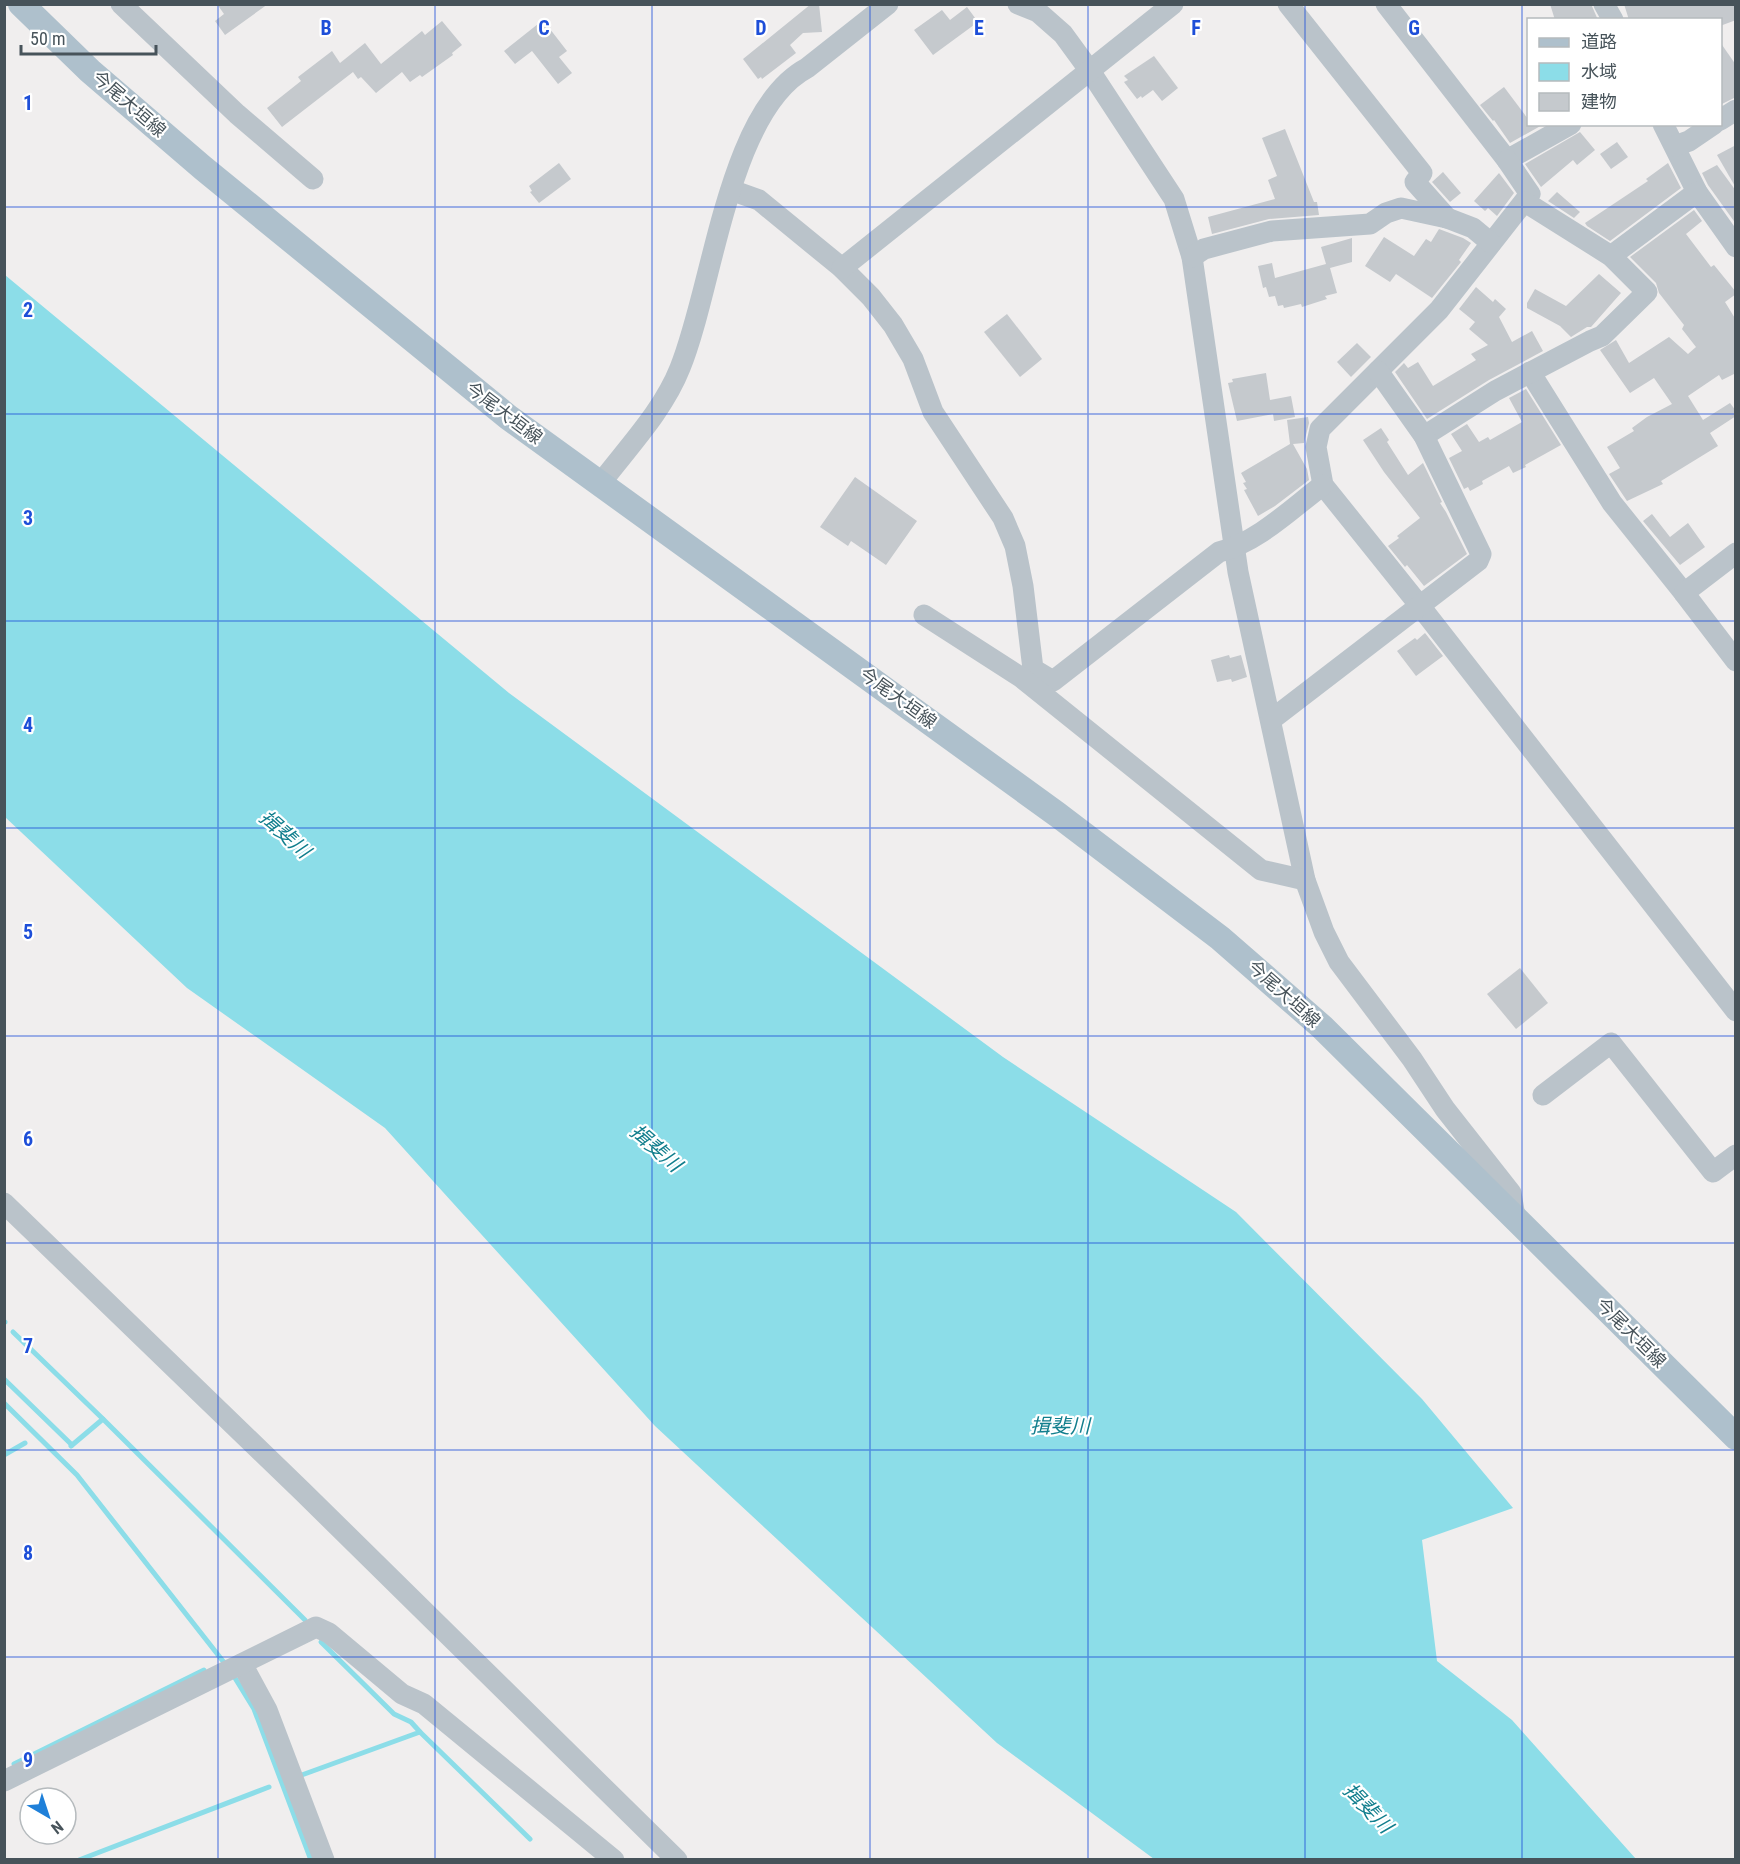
<svg xmlns="http://www.w3.org/2000/svg" width="1740" height="1864" font-family="'Roboto Condensed','Noto Sans JP',sans-serif">
	<rect width="100%" height="100%" fill="#f0eeee"/>
	<path fill="#8cdde8" d="M5,275L509,693L1003,1057L1236,1212L1422,1399L1513,1508L1422,1540L1437,1661L1512,1720L1636,1859H1154L997,1743L655,1426L385,1128L187,988L5,817Z"/>
	<g fill="none" stroke-linecap="round" stroke-linejoin="round">
		<g stroke="#8cdde8" stroke-width="5">
			<path d="M4,1322H5"/>
			<path d="M13,1332L103,1419"/>
			<path d="M4,1379L72,1445"/>
			<path d="M4,1403L77,1475L226,1665"/>
			<path d="M71,1446L103,1419L305,1620"/>
			<path d="M4,1455L25,1443"/>
			<path d="M235,1678L254,1709L311,1860"/>
			<path d="M420,1732L530,1839"/>
			<path d="M14,1764L204,1670"/>
			<path d="M299,1776L420,1732L411,1722L394,1714L321,1642"/>
			<path d="M79,1860L269,1787"/>
		</g>
	</g>
	<g fill="#c5c9cd">
		<path d="M217,4H268L225,35L215,21L224,14Z"/>
		<path d="M811,4H819L822,32L803,33L790,45L796,53L762,79L761,77L758,79L743,59Z"/>
		<path d="M1550,4H1591L1598,20H1555Z"/>
		<path d="M1624,4H1736V20L1720,26V20H1629Z"/>
		<path d="M967,7L978,22L933,55L914,30L942,10L950,20Z"/>
		<path d="M543,20L567,51L559,57L572,73L558,84L532,51L515,64L504,51Z"/>
		<path d="M442,21L462,45L452,53L453,55L422,77L420,75L410,82L402,72L376,93L361,77L358,79L353,72L282,127L267,108L301,81L298,77L332,51L340,63L365,43L381,64L422,31L425,35Z"/>
		<path d="M1720,42L1736,65V97L1720,105Z"/>
		<path d="M1154,56L1178,88L1162,101L1153,90L1142,98L1141,96L1137,99L1124,82L1128,80L1124,76Z"/>
		<path d="M1504,87L1528,119V124H1544L1510,143L1494,120L1493,121L1480,105Z"/>
		<path d="M1285,129L1314,202H1317L1319,215L1269,219L1212,234L1208,217L1275,199L1268,180L1277,176L1262,138Z"/>
		<path d="M1580,132L1595,150L1577,165L1573,160L1541,187L1525,164Z"/>
		<path d="M1617,142L1628,157L1611,169L1600,154Z"/>
		<path d="M1736,145V188L1717,155Z"/>
		<path d="M559,163L571,179L539,203L530,192L532,191L529,186Z"/>
		<path d="M1668,163L1681,188L1610,241L1587,226L1585,223L1648,181L1646,179Z"/>
		<path d="M1717,165L1736,191V224L1708,185L1702,173Z"/>
		<path d="M1443,172L1461,193L1450,202L1432,182Z"/>
		<path d="M1499,173L1514,193L1497,216L1488,208L1485,211L1474,201Z"/>
		<path d="M1557,192L1580,212L1574,218L1548,201Z"/>
		<path d="M1694,210L1702,221L1686,234L1711,267L1714,265L1736,292V294L1725,302L1736,320V373L1722,380L1719,375L1688,396L1703,420L1730,403L1736,411V416L1710,433L1718,446L1661,481L1663,484L1627,501L1609,474L1620,468L1607,447L1634,431L1632,428L1647,417L1672,404L1654,378L1630,393L1600,350L1616,340L1629,363L1669,337L1688,354L1696,347L1682,329L1684,325L1659,293L1656,283L1630,257Z"/>
		<path d="M1439,229L1463,238L1471,243L1459,260L1461,262L1432,298L1396,274L1390,282L1365,266L1384,237L1414,256L1426,239L1431,242Z"/>
		<path d="M1352,238V262L1330,268L1337,293L1325,296L1327,299L1302,307L1301,304L1284,308L1283,305L1278,306L1275,296L1269,297L1266,287L1263,288L1258,266L1272,263L1275,278L1326,264L1321,247Z"/>
		<path d="M1599,274L1621,293L1591,327H1587L1571,337L1560,326L1527,308V303L1535,289L1566,306Z"/>
		<path d="M1476,287L1493,302L1495,299L1506,309L1499,317L1512,342L1532,331L1543,351L1489,380L1427,419L1395,372L1404,363L1408,368L1418,362L1433,386L1476,360L1471,354L1488,345L1469,329L1475,322L1459,309Z"/>
		<path d="M1007,314L1042,359L1020,377L984,332Z"/>
		<path d="M1357,343L1371,357L1351,377L1337,362Z"/>
		<path d="M1266,373L1270,400L1291,396L1295,417L1274,421L1273,414L1237,421L1228,383L1233,382L1232,379Z"/>
		<path d="M1526,389L1561,445L1525,465L1526,467L1513,473L1509,466L1482,481L1483,484L1470,491L1468,487L1464,489L1449,458L1462,451L1451,434L1467,424L1479,442L1488,437L1490,440L1522,422L1509,398Z"/>
		<path d="M1308,417L1309,423L1304,443L1293,444L1307,469L1309,480L1275,506L1258,516L1244,490L1247,489L1243,483L1246,482L1241,473L1290,444L1287,420Z"/>
		<path d="M1381,428L1389,440L1387,442L1408,475L1423,463L1442,502L1440,503L1446,512L1467,554L1424,586L1407,565L1405,567L1388,546L1399,538L1397,536L1420,518L1384,472L1363,440Z"/>
		<path d="M855,477L917,521L886,565L851,541L848,546L820,527Z"/>
		<path d="M1652,514L1670,537L1688,523L1705,547L1680,565L1643,521Z"/>
		<path d="M1425,633L1443,656L1416,676L1397,651L1415,638L1417,640Z"/>
		<path d="M1229,655L1230,658L1241,655L1247,677L1232,682L1231,679L1217,682L1211,660Z"/>
		<path d="M1520,968L1548,1003L1516,1029L1487,994Z"/>
	</g>
	<g fill="none" stroke-linecap="round" stroke-linejoin="round">
		<g stroke="#bac3ca" stroke-width="21">
			<path d="M121,4L237,114L313,179"/>
			<path d="M1018,4L1038,12L1063,34L1090,71L1174,199L1192,257L1238,572L1305,880L1324,932L1339,962L1412,1059L1445,1109L1511,1193L1515,1217"/>
			<path d="M1288,4L1422,173L1415,182L1447,218"/>
			<path d="M1386,4L1507,160L1571,124"/>
			<path d="M1604,4L1613,20"/>
			<path d="M1720,120L1736,110"/>
			<path d="M1663,124L1697,192L1736,247"/>
			<path d="M1675,146L1689,141L1714,124"/>
			<path d="M1507,160L1530,194L1439,310L1320,429L1316,447L1323,485L1420,606L1736,1011"/>
			<path d="M731,190L759,200L842,268L871,297L893,325L913,359L933,412L1003,518L1015,546L1023,586L1033,669L1053,681L1219,552C1258,542 1291,509 1323,485"/>
			<path d="M1611,256L1697,192"/>
			<path d="M1192,257L1204,249L1272,231L1370,224L1386,213L1401,208L1447,218L1473,228L1491,243"/>
			<path d="M842,268L1173,4"/>
			<path d="M1530,372L1612,503L1684,593"/>
			<path d="M1424,436L1495,391L1590,341L1602,336L1647,292L1611,256L1525,202"/>
			<path d="M600,484C628,447 663,411 680,368C713,288 728,110 807,68L888,4"/>
			<path d="M1736,553L1684,593L1736,661"/>
			<path d="M924,615L1022,678L1261,870L1305,880"/>
			<path d="M1271,720L1478,561L1481,554L1424,436L1378,371"/>
			<path d="M1543,1095L1611,1043L1713,1172L1736,1155"/>
			<path d="M4,1203L302,1491L677,1860"/>
			<path d="M242,1664L267,1710L324,1860"/>
			<path d="M4,1781L316,1627L329,1633L402,1694L424,1704L614,1860"/>
		</g>
		<path stroke="#aec0cc" stroke-width="26" d="M21,4L90,71L203,168L508,417L1058,815L1220,938L1322,1027L1736,1437"/>
	</g>
	<path fill="none" stroke="#1d4ed8" stroke-width="1.5" stroke-opacity="0.55" d="M218,4V1860M435,4V1860M652,4V1860M870,4V1860M1088,4V1860M1305,4V1860M1522,4V1860M4,207H1736M4,414H1736M4,621H1736M4,828H1736M4,1036H1736M4,1243H1736M4,1450H1736M4,1657H1736"/>
	<g text-anchor="middle" stroke-width="4.5" stroke-linejoin="round" paint-order="stroke">
		<g font-size="18" fill="#47535a" stroke="#fff">
			<text transform="translate(129 104) rotate(41)" y="6">今尾大垣線</text>
			<text transform="translate(504 413) rotate(37)" y="6">今尾大垣線</text>
			<text transform="translate(898 698) rotate(36)" y="6">今尾大垣線</text>
			<text transform="translate(1284 994) rotate(42)" y="6">今尾大垣線</text>
			<text transform="translate(1631 1333) rotate(45)" y="6">今尾大垣線</text>
		</g>
		<g font-size="20" font-style="italic" fill="#117e8d" stroke="#fff">
			<text transform="translate(285 834) rotate(42)" y="7">揖斐川</text>
			<text transform="translate(656 1148) rotate(41)" y="7">揖斐川</text>
			<text x="1060" y="1433">揖斐川</text>
			<text transform="translate(1368 1808) rotate(46)" y="7">揖斐川</text>
		</g>
	</g>
	<g font-size="20" text-anchor="middle" font-weight="bold" fill="#1d4ed8" stroke="#fff" stroke-width="4.5" stroke-linejoin="round" paint-order="stroke">
		<text x="326" y="35">B</text>
		<text x="544" y="35">C</text>
		<text x="761" y="35">D</text>
		<text x="979" y="35">E</text>
		<text x="1196" y="35">F</text>
		<text x="1414" y="35">G</text>
		<text x="28" y="110">1</text>
		<text x="28" y="317">2</text>
		<text x="28" y="525">3</text>
		<text x="28" y="732">4</text>
		<text x="28" y="939">5</text>
		<text x="28" y="1146">6</text>
		<text x="28" y="1353">7</text>
		<text x="28" y="1560">8</text>
		<text x="28" y="1767">9</text>
	</g>
	<rect width="1740" height="1864" fill="none" stroke="#47535a" stroke-width="12"/>
	<rect x="1527" y="18" width="195" height="108" fill="#ffffff" stroke="#b5babd" stroke-width="1.5"/>
	<rect x="1539" y="38" width="30" height="9" fill="#aec0cc" stroke="#b5babd" stroke-width="1.5"/>
	<text x="1581" y="48" font-size="18" fill="#47535a">道路</text>
	<rect x="1539" y="63" width="30" height="18" fill="#8cdde8" stroke="#b5babd" stroke-width="1.5"/>
	<text x="1581" y="78" font-size="18" fill="#47535a">水域</text>
	<rect x="1539" y="93" width="30" height="18" fill="#c5c9cd" stroke="#b5babd" stroke-width="1.5"/>
	<text x="1581" y="108" font-size="18" fill="#47535a">建物</text>
	<g transform="translate(48 1816) rotate(141)"><circle r="28" fill="#ffffff" stroke="#b5babd" stroke-width="1.5"/>
	<path d="M0-4.5L10 22L0 15L-10 22Z" fill="#1f80d9"/>
	<text y="-9" font-size="16" font-weight="bold" text-anchor="middle" fill="#47535a">N</text>
	</g>
	<path d="M21 45v9h135v-9" fill="none" stroke="#47535a" stroke-width="3"/>
	<text x="30" y="45" font-size="18" fill="#47535a" stroke="#ffffff" stroke-width="4.5" paint-order="stroke">50 m</text>
</svg>
